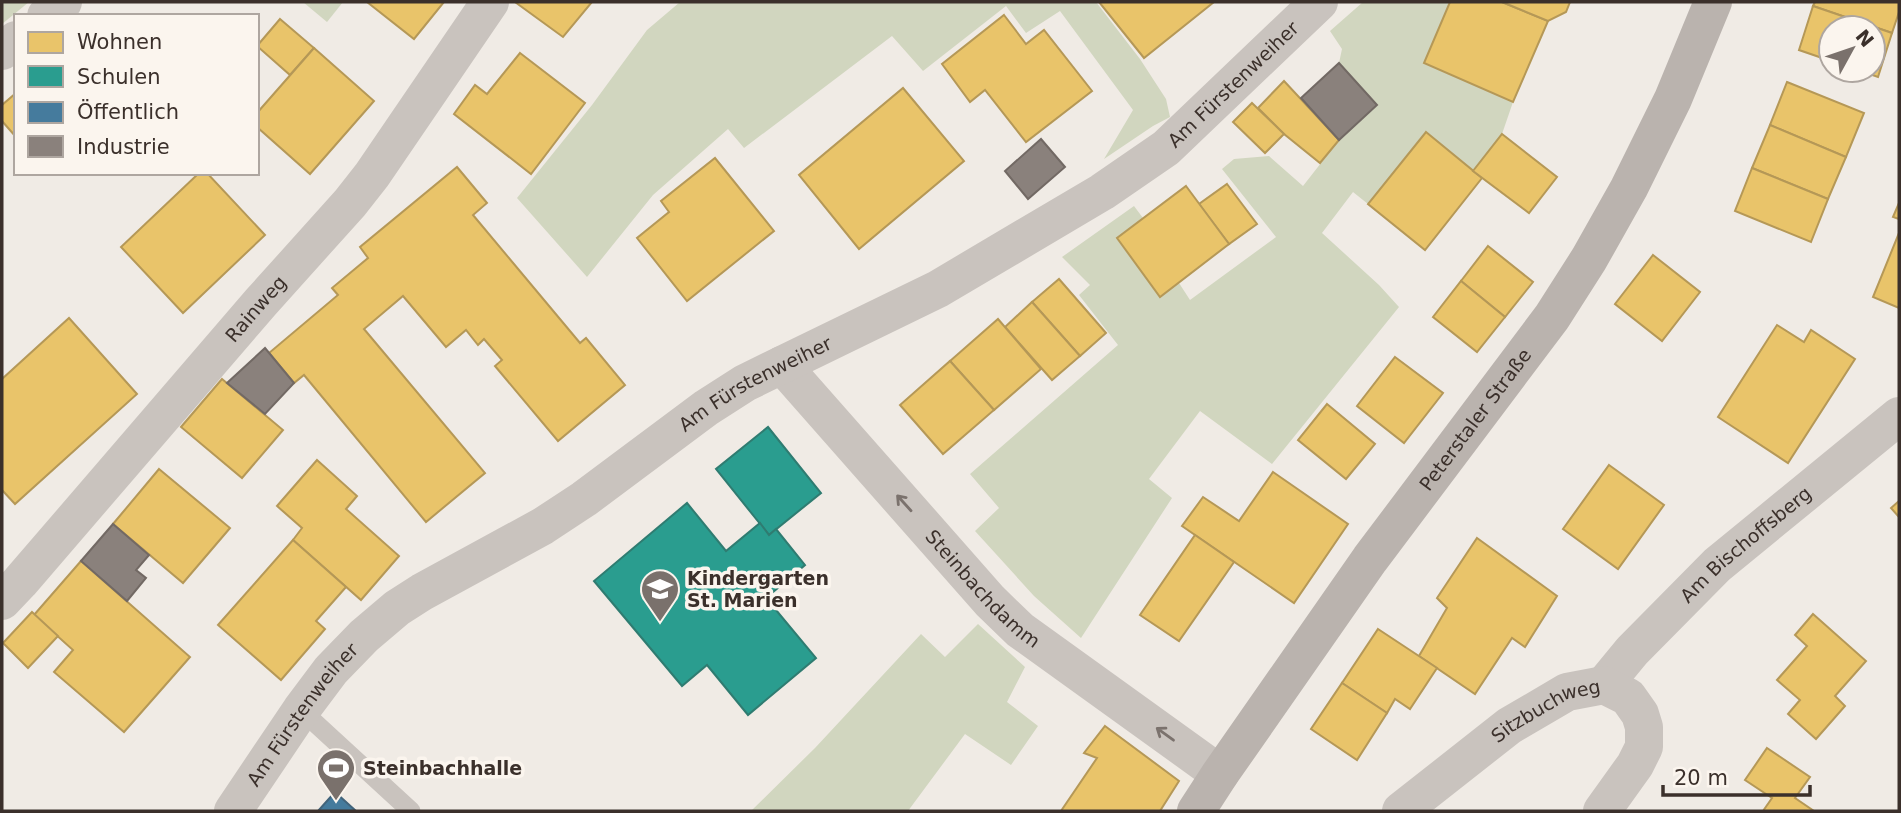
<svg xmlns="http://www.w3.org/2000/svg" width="1901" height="813" font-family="'DejaVu Sans',sans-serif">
	<rect width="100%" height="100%" fill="#f0ebe5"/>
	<g fill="#d1d6bf">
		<path d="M2,2H29L2,24Z"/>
		<path d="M303,2H343L327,22Z"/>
		<path d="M680,2H1096L1140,59L1166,99L1170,117L1153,126L1104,159L1133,110L1060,11L1026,33L1006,6L923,71L892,36L744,148L728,129L653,195L587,277L517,198L592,105L647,30Z"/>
		<path d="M1363,2H1450L1424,63L1513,102L1502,134L1473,171L1425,132L1368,204L1353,192L1322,233L1379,285L1399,307L1272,464L1200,411L1149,479L1172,498L1081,638L1034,596L975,531L999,508L970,474L1118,345L1079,295L1090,285L1062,257L1134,206L1143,218L1117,239L1159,296L1179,283L1190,300L1276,237L1222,169L1234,159L1269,156L1303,186L1339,140L1377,105L1339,63L1342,49L1330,31Z"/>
		<path d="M978,624L1025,667L1007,702L1038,726L1011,765L965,734L908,811H751L815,748L921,634L945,657Z"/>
	</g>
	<g fill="#e9c46a" stroke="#b59857" stroke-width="2">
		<path d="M367,2H444L414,39Z"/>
		<path d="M515,2H592L563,37Z"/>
		<path d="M1099,2H1214L1144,58Z"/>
		<path d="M1450,2H1502L1548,21L1513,102L1424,63Z"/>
		<path d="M1502,2H1570L1566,12L1548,21Z"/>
		<path d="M1815,2H1899V12L1892,33L1813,6Z"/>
		<path d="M1813,6L1892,33L1878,77L1858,70H1873V28H1831V61L1799,50Z"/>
		<path d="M1004,15L1026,44L1044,30L1092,91L1026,142L985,90L970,102L942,64Z"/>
		<path d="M280,19L314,48L290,75L257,46Z"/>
		<path d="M314,48L374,101L310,174L257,127V113Z"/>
		<path d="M520,53L585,103L531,174L454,114L475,85L487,94Z"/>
		<path d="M1284,81L1339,140L1320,163L1284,134L1258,108Z"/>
		<path d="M1787,82L1864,113L1846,157L1770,125Z"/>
		<path d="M903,88L964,161L859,249L799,175Z"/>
		<path d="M16,93V137L2,121V105Z"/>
		<path d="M1252,103L1284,134L1265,153L1233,122Z"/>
		<path d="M1770,125L1846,157L1828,199L1752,168Z"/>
		<path d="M1426,132L1482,178L1425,250L1368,204Z"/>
		<path d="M1502,134L1557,177L1529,213L1473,171Z"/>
		<path d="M715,158L774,231L687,301L637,238L669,212L661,201Z"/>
		<path d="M457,167L487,203L473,215L580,343L586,338L625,385L558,441L495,366L502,360L484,339L478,345L466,330L446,347L403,296L364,329L485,473L426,522L304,375L294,383L269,353L338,295L332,288L368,258L360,247Z"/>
		<path d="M1752,168L1828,199L1811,242L1735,211Z"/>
		<path d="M199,173H207L265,235L183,313L121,247Z"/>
		<path d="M1227,184L1257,224L1229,244L1199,204Z"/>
		<path d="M1186,186L1229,244L1160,297L1117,238Z"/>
		<path d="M1899,203V219L1893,217Z"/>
		<path d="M1899,233V308L1873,297Z"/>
		<path d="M1488,246L1533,282L1505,317L1461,281Z"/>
		<path d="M1653,255L1700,292L1662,341L1615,304Z"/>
		<path d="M1059,279L1106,333L1080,356L1032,302Z"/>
		<path d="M1461,281L1505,317L1477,352L1433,317Z"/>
		<path d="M1032,302L1080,356L1052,380L1005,327Z"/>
		<path d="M69,318L137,394L15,504L2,490V379Z"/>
		<path d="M998,319L1041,369L994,410L950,361Z"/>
		<path d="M1777,325L1804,342L1811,330L1855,359L1788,463L1718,417Z"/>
		<path d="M1395,357L1443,393L1404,443L1357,406Z"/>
		<path d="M950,361L994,410L943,454L900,405Z"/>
		<path d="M222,379L283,430L242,478L181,427Z"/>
		<path d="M1327,404L1375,444L1346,479L1298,440Z"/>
		<path d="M317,460L357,496L346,509L399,556L361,600L293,540L302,528L277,506Z"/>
		<path d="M1609,465L1664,505L1618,569L1563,529Z"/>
		<path d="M159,469L230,528L183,583L113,524Z"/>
		<path d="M1273,472L1348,524L1294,603L1182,526L1203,497L1239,521Z"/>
		<path d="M1899,501V517L1891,508Z"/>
		<path d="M1195,535L1234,562L1179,641L1140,615Z"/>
		<path d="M1477,538L1557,596L1525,647L1512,638L1475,694L1419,656L1447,608L1437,598Z"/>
		<path d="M293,540L346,587L316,621L325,629L281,680L218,625Z"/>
		<path d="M81,561L190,657L124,732L54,672L73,650L34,615Z"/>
		<path d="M32,612L58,636L28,668L3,643Z"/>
		<path d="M1813,614L1866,661L1835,696L1845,706L1816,739L1788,714L1800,700L1777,680L1807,646L1795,635Z"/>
		<path d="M1378,629L1437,668L1410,709L1395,699L1387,713L1342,683Z"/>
		<path d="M1342,683L1387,713L1357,760L1311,729Z"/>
		<path d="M1105,726L1179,781L1160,811H1061L1097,758L1084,753Z"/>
		<path d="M1767,748L1810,777L1795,798L1814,811H1763L1772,798L1745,780Z"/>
	</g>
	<g fill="#2a9d8f" stroke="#2f7c71" stroke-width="2">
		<path d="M768,427L821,493L769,535L716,469Z"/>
		<path d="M687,503L726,551L760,523L769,535L776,529L805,565L766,598L816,658L748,715L707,665L682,686L594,581Z"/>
	</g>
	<path fill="#457b9d" stroke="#42647b" stroke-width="2" d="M335,792L356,811H318Z"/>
	<g fill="#8a817c" stroke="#726964" stroke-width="2">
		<path d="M1339,63L1377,105L1339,140L1301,98Z"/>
		<path d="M1041,139L1065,167L1028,199L1005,171Z"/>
		<path d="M265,348L294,383L265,414L227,383Z"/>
		<path d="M113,524L149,555L136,570L146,578L127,601L81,561Z"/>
	</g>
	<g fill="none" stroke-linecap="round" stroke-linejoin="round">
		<path stroke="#c9c3be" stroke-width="19" d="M301,710L411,811"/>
		<g stroke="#c9c3be" stroke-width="38">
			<path d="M46,16L63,2"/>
			<path d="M2,51L16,40"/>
			<path id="s1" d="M782,365L990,601L1020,630L1220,774"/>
			<path id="s2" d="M2,601L20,582L261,302L350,203L372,175L490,2"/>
			<path id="s3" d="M1604,685L1632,651L1717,565L1899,416"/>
			<path id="s4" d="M233,811L301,710L331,670L364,636L397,608L422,592L543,526L584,499L706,408L745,383L938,289L1102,192L1166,148L1319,2"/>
			<path id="s5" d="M1401,811L1509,726L1567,692L1604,685L1628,697L1640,714L1644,727V747L1635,765L1602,811"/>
		</g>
		<path stroke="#bab3ae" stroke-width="38" id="s6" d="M1196,811L1220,774L1370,559L1552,317L1589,259L1629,188L1673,99L1713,2"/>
	</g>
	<defs><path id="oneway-shaft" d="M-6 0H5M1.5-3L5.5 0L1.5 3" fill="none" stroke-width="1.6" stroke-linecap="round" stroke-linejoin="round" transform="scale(1.75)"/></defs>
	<g stroke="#7b726d">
		<use href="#oneway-shaft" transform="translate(904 503) rotate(-132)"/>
		<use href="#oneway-shaft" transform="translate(1165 734) rotate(-144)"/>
	</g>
	<defs>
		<symbol id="school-pin" viewBox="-11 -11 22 30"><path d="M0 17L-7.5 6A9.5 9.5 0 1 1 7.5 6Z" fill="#7a716c" stroke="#fbf5ee"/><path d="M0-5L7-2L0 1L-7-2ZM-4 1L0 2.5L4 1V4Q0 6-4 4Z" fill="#fff"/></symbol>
		<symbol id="stadium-pin" viewBox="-11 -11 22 30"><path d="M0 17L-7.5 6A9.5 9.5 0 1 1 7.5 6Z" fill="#7a716c" stroke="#fbf5ee"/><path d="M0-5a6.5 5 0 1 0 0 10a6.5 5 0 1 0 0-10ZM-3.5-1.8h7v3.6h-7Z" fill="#fff"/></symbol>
	</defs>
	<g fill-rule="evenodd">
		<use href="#school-pin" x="638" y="567" width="44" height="60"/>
		<use href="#stadium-pin" x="314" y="746" width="44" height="60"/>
	</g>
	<g text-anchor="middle" stroke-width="7" stroke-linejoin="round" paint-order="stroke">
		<g font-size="19" fill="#3b302b" stroke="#fbf5ee">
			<text dy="7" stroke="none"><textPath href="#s4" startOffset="1253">Am Fürstenweiher</textPath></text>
			<text dy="7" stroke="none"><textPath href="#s2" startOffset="387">Rainweg</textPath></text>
			<text dy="7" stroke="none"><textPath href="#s4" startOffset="686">Am Fürstenweiher</textPath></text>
			<text dy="7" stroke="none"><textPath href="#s6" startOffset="481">Peterstaler Straße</textPath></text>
			<text dy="7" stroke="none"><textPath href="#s3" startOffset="200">Am Bischoffsberg</textPath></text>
			<text dy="7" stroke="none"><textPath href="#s1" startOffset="301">Steinbachdamm</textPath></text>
			<text dy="7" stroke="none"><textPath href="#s4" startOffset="119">Am Fürstenweiher</textPath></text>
			<text dy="7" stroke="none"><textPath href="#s5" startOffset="178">Sitzbuchweg</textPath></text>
		</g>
		<g font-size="19" font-weight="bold" fill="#3b302b" stroke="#fbf5ee" text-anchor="start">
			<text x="687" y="585">Kindergarten<tspan x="687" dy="22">St. Marien</tspan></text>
			<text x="363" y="775">Steinbachhalle</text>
		</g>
	</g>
	<rect width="1901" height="813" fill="none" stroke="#3b302b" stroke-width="7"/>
	<rect x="14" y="14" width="245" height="161" fill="#fbf5ee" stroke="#aea6a0" stroke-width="2"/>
	<rect x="28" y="32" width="35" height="21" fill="#e9c46a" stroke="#aea6a0" stroke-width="2"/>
	<text x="77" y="49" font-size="21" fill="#3b302b">Wohnen</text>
	<rect x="28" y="66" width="35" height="21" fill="#2a9d8f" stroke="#aea6a0" stroke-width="2"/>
	<text x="77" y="84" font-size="21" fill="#3b302b">Schulen</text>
	<rect x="28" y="102" width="35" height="21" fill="#457b9d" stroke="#aea6a0" stroke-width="2"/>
	<text x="77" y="119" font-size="21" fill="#3b302b">Öffentlich</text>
	<rect x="28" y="136" width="35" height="21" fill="#8a817c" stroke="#aea6a0" stroke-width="2"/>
	<text x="77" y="154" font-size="21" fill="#3b302b">Industrie</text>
	<g transform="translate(1852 49) rotate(50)"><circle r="33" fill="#fbf5ee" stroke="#aea6a0" stroke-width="2"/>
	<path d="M0-5L12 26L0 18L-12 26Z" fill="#7a716c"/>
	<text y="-10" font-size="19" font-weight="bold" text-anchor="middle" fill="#3b302b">N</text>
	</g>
	<path d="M1663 785v10h147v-10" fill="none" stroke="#3b302b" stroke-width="3.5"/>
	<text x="1674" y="785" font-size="21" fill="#3b302b" stroke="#fbf5ee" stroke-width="5" paint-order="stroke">20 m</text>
</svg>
